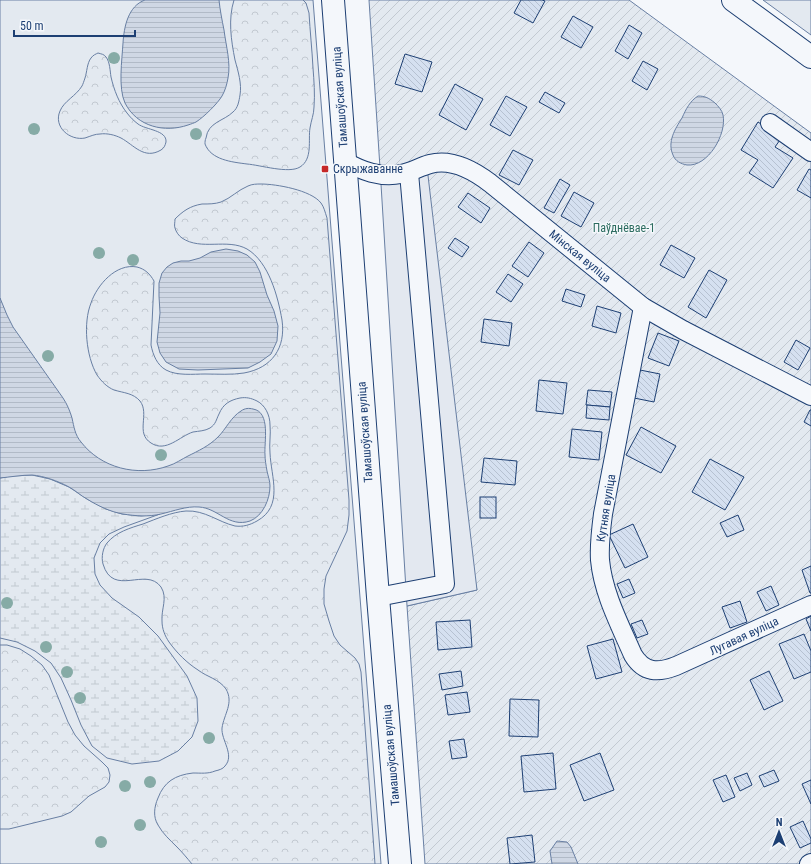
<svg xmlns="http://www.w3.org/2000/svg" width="811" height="864" font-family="'Roboto Condensed',sans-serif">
	<defs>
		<pattern id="forest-crowns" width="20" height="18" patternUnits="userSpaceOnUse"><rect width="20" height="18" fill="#e3e9f0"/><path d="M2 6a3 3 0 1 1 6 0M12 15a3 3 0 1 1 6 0" fill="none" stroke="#c2c9d1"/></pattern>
		<pattern id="wetland-marsh" width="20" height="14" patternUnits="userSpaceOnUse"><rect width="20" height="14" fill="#e3e9f0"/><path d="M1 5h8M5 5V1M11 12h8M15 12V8" fill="none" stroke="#c2c9d1"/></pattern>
		<pattern id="garden-furrows" width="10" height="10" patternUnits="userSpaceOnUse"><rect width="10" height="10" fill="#e3e9f0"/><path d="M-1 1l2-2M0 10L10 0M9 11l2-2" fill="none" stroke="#c2c9d1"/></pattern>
		<pattern id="water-rules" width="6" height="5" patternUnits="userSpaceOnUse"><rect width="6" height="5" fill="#cfd7e4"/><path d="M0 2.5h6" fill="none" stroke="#b1bac7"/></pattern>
		<pattern id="building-back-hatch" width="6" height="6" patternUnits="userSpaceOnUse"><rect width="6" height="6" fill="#d5e0f0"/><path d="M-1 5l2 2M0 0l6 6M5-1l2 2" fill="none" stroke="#b6c1d1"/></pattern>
	</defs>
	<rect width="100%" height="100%" fill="#f4f7fb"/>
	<g fill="#e3e9f0" stroke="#687fa3">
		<path d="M0,0H313L381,864H0Z"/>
		<path d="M763,0H811V35Z"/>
	</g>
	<g fill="url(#forest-crowns)" stroke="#687fa3">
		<path d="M234,0H303L306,3L309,13C310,31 312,49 313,68C314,81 315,94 314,107C314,114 311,121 310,128C308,140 313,159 300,167C289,174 260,165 247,164C232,162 211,160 205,144C205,142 205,140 206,138C208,122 224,121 233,112C238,108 239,101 240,95C242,84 238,71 235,60C231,40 228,19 234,0Z"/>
		<path d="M98,53C101,54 104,54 106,57C110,62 110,71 111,77C114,90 119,103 127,113C130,117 134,121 138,124C146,130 167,130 166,142C165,146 164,148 161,150C144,160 134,145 121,138C115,135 107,133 100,134C95,134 91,136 85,138C70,141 53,127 60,111C64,101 76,96 82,86C83,84 84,81 85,78C87,72 87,63 91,58C93,55 96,54 98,53Z"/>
		<path d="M261,184C276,184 311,190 321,203C324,207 325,212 327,218L349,500V515L347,531L326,576L324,589V604L329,621L334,636L340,645L355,658L359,664L361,672L375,864H192C187,858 182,852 177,847C170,840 163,834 158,825C153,817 154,807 158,798C164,782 175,775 193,773C201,773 208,774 215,771C219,770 223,769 225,766C235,755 221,740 222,728C224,714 234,703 226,689C219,679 207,677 198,670C187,663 177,653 169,642C165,636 162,629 162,621C161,609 168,598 161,587C146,566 113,598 103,564C101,557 103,548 107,543C116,532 130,528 143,524C156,519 172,512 186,511C205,510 218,522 235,526C243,527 250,525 257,521C284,506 271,477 270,453C269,444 271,434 270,425C270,415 265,405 257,401C251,398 246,397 240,398C230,400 223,404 219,414C216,420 216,424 210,428C205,431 199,431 193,432C180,436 166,453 151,443C135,433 150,414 140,401C133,393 124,393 114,390C107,387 102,382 97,375C86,356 83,323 91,303C97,285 116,263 137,267C145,269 150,274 154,281L151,345C153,355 157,365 166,370C177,376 193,374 205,374C218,374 232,375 244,373C272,368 286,348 282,320C278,297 269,262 247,249C227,238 201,251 182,238C179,236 176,232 175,228C174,226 175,222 175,219C183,211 190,206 202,204C209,204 215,204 221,202C231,198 238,190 248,186C252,184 257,184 261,184Z"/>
		<path d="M0,645H7L20,649L31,656L42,665L49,675L68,722L75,735L84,746L102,762L108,768L110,775L109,782L105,787L89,796L71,812L62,816L9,829H0Z"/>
	</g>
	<path fill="url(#wetland-marsh)" stroke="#687fa3" d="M32,475L50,479L69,487L87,499L106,509L122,514L141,516L160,514L124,527L109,534L100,543L94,558L95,574L100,585L112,598L139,617L158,636L187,676L197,698L198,721L192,737L178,751L159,761L132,764L107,758L92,746L81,725L71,700L61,678L51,663L35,651L17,642L0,638V478L11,476Z"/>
	<path fill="url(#garden-furrows)" stroke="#687fa3" d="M369,0H629L811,133V864H425L407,606L477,590L380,168Z"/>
	<path fill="#e3e8f0" stroke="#687fa3" d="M427,167L477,590L407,606L380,168Z"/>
	<g fill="url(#water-rules)" stroke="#687fa3">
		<path d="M145,0H219C220,10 222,20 224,30C226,46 231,63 228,78C227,84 225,91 222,96C218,103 204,117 196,122C194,123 191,124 188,125C165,133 137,127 125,103C118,88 122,60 123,43C124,27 128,6 145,0Z"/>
		<path d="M698,96C705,96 709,98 715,103C718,106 722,110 723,115C727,134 708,167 687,165C681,164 675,161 673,155C667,142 675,129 682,118C686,109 690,101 698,96Z"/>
		<path d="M226,249L238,251L247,255L255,262L260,272L267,295L274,311L278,326L277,341L271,354L260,362L248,368L198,370L179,369L166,362L160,353L157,342L160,313L159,296V283L162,273L167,267L173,263L181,261H189L200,258L211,252Z"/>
		<path d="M0,298L7,315L13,327L63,398C67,404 70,411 72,418C74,427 75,435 81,442C101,468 137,477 168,466C175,464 182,459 188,456C198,451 209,446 218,437C226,429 231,417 241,411C245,408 249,408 253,409C271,412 264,442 265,455C265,460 266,465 267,471C268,476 270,481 270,486C270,499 263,516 250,521C229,528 218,508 199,507C186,506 174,511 161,514C149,517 135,516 123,514C111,512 98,506 87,499C81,496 75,490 69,487C58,481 44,476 32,475C22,475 10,477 0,478Z"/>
		<path d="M557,841L567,842L571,847L578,864H552L550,851Z"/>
	</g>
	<g fill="url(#building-back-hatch)" stroke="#1d3f73">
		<path d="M521,0H542L545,1L533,23L514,13Z"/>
		<path d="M573,16L593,27L581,48L561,37Z"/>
		<path d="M629,25L642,33L628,59L615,51Z"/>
		<path d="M405,54L432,62L422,92L395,84Z"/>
		<path d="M643,61L658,69L647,90L632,81Z"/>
		<path d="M455,84L483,99L466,130L439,115Z"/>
		<path d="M545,92L565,103L559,113L539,102Z"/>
		<path d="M506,96L527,107L510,136L490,125Z"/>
		<path d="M758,122L782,137L775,147L793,158L773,188L749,173L758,160L741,150Z"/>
		<path d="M513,150L533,160L519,185L499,175Z"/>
		<path d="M809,169L811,170V198L797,190Z"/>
		<path d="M560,179L570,185L554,213L544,208Z"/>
		<path d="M574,192L594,203L581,227L561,216Z"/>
		<path d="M468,193L490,208L481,223L458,207Z"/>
		<path d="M455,238L469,247L462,257L448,248Z"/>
		<path d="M529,242L544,253L528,277L512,266Z"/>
		<path d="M671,245L695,258L684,278L660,265Z"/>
		<path d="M709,270L727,280L706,318L688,307Z"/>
		<path d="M508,274L523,284L511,302L496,292Z"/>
		<path d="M566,289L585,295L581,307L562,301Z"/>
		<path d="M597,306L621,313L616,333L592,326Z"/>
		<path d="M484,319L512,323L509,346L481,342Z"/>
		<path d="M658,333L679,341L669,366L648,358Z"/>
		<path d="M796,340L810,348L798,370L784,362Z"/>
		<path d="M640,370L660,374L654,402L634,398Z"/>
		<path d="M539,380L567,383L563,414L536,411Z"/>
		<path d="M588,390L612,392L610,407L586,405Z"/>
		<path d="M587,405L610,407L609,420L586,418Z"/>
		<path d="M810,410H811V426L804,422Z"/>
		<path d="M641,427L676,446L661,473L626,455Z"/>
		<path d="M572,429L602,432L599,460L569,457Z"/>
		<path d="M484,458L517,461L515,485L481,482Z"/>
		<path d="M710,459L744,477L725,510L692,492Z"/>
		<rect x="480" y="497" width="16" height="21"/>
		<path d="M738,515L744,530L727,537L720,523Z"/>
		<path d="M633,524L648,557L625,568L609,535Z"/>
		<path d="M811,566V593H810L802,570Z"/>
		<path d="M629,579L635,593L623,598L617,584Z"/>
		<path d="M771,586L779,605L766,611L757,592Z"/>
		<path d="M740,601L747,622L730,628L722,607Z"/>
		<path d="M811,616V631L806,619Z"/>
		<path d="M470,620L472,647L438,650L436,622Z"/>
		<path d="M642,620L648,634L637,638L631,624Z"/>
		<path d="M804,634L811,651V672L794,679L779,644Z"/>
		<path d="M613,639L622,672L596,679L587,646Z"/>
		<path d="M461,671L463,686L442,690L439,674Z"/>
		<path d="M769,671L783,701L764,710L750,680Z"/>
		<path d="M467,692L470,712L448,715L445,695Z"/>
		<path d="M510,699L539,700L538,737L509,736Z"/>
		<path d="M464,739L467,757L452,759L449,741Z"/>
		<path d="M553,753L556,789L524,792L521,756Z"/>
		<path d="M600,753L614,790L584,801L570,765Z"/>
		<path d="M774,770L779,781L764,787L759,776Z"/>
		<path d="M747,773L752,785L740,791L734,778Z"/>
		<path d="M726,775L735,797L723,802L713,780Z"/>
		<path d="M811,780V804L802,784Z"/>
		<path d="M803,821L811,839V843L800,848L790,827Z"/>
		<path d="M532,835L535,862L510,864L507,838Z"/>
	</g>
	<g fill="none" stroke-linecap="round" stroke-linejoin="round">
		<defs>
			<g id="minor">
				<path d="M770,123L811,152"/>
				<path d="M344,161C362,171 380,178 401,174C412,172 419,167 430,164C452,158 473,170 490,183L643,307L683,330L811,396"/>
				<path d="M643,307L603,514C601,529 599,544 600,560C603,593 620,625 633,655C644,673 658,673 676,666L811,605"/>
				<path d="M378,597L445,584L409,173"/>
				<path d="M809,864L811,863"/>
			</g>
			<path id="major" d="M333,0L378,597L400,864"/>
			<path id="highway" d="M733,0L811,57"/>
		</defs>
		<use href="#minor" stroke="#1d3f73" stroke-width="20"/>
		<use href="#major" stroke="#1d3f73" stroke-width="24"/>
		<use href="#highway" stroke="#1d3f73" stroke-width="24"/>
		<use href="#minor" stroke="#f4f7fb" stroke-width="18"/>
		<use href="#major" stroke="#f4f7fb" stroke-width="22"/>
		<use href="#highway" stroke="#f4f7fb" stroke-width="22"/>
	</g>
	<g fill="#86aba6">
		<circle cx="114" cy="58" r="6"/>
		<circle cx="34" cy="129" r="6"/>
		<circle cx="196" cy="134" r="6"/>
		<circle cx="99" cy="253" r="6"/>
		<circle cx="133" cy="260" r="6"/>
		<circle cx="48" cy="356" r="6"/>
		<circle cx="161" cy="455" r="6"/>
		<circle cx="7" cy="603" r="6"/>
		<circle cx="46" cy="647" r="6"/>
		<circle cx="67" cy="672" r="6"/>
		<circle cx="80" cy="698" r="6"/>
		<circle cx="209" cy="738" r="6"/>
		<circle cx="150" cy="782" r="6"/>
		<circle cx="125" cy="786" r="6"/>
		<circle cx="140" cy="825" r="6"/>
		<circle cx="101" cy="842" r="6"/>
	</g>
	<rect fill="#c62828" stroke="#f4f7fb" stroke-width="1.5" x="321" y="165" width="8" height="8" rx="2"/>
	<g text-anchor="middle" stroke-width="3" stroke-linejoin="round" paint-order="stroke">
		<g font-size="12" fill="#1d3f73" stroke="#f4f7fb">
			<text transform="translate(340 97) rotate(-94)" y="4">Тамашоўская вуліца</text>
			<text transform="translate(580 256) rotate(39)" y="4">Мінская вуліца</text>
			<text transform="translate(365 432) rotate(-94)" y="4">Тамашоўская вуліца</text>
			<text transform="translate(606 508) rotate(-81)" y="4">Кутняя вуліца</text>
			<text transform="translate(744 636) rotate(-25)" y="4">Лугавая вуліца</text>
			<text transform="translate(391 755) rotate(-95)" y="4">Тамашоўская вуліца</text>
		</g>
		<g font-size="12" fill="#1d3f73" stroke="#f4f7fb" text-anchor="start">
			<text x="333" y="173">Скрыжаванне</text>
		</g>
		<g font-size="12" fill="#2c6c60" stroke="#f4f7fb">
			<text x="624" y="232">Паўднёвае-1</text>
		</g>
	</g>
	<g transform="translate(779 832)" stroke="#f4f7fb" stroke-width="3" paint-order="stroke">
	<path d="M0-3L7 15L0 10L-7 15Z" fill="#1d3f73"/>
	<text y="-6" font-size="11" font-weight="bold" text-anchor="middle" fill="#1d3f73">N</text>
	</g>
	<path d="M14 30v6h121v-6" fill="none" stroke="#1d3f73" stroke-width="2"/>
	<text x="20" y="30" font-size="12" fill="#1d3f73" stroke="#f4f7fb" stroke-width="3" paint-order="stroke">50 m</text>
</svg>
